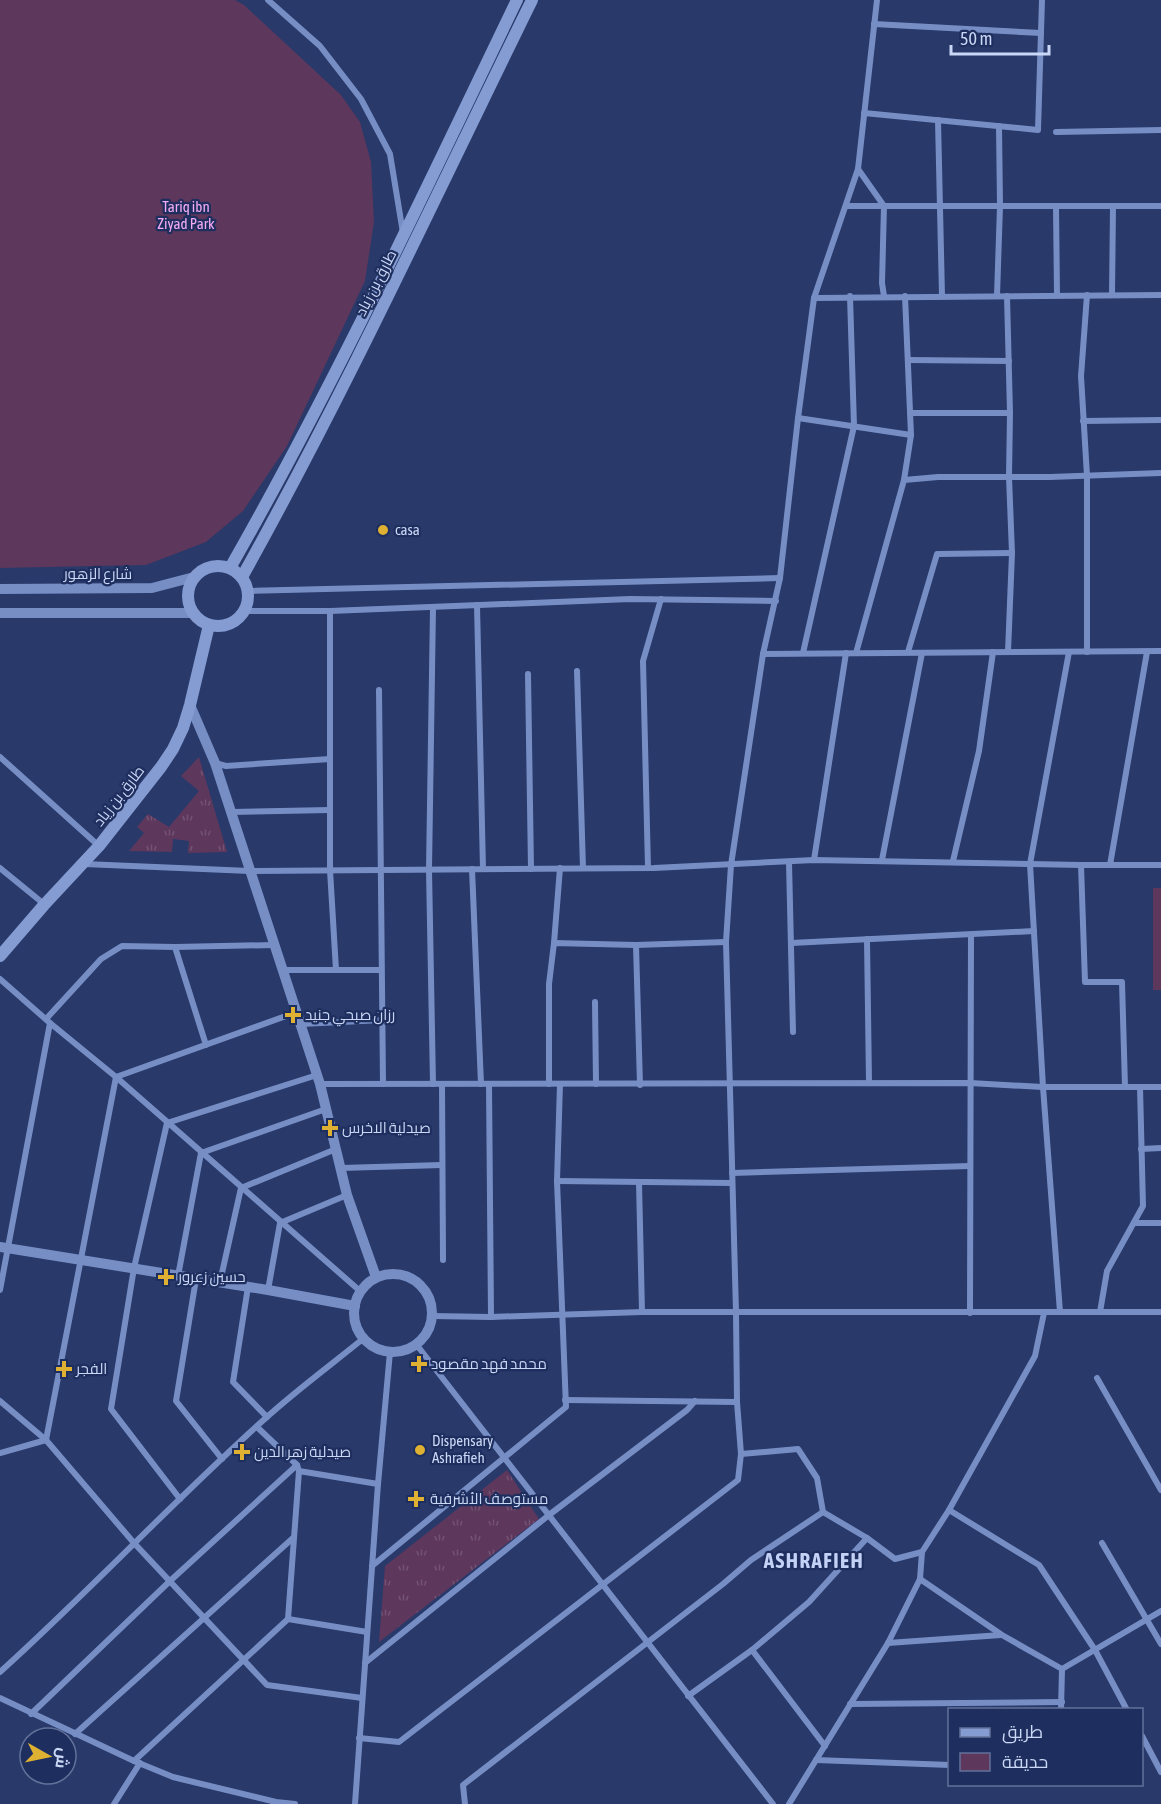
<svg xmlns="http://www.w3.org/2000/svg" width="1161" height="1804" font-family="'Asap Condensed',Cairo,sans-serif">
	<defs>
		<pattern id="grass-tufts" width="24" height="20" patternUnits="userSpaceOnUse" patternTransform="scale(1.5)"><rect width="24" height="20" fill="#5d375c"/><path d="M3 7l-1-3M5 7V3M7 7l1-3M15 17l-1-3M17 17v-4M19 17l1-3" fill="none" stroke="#735374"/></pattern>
	</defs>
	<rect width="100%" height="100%" fill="#28396a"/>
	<g fill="url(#grass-tufts)">
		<path d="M199,757L227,852L188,853L189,841L173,839L172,852L129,851L144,833L137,827L148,814L169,827L199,791L181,776Z"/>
		<path d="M507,1470L539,1519L379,1642L385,1566Z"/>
	</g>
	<g fill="#5d375c">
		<path d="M0,0H235L244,5L341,95L360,122L371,162L374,222L365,281L287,446L243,511L206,542L146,565L0,568Z"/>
		<rect x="1153" y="888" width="8" height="102"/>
	</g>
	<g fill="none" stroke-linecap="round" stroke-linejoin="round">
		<g stroke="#778ec5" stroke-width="6">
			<path d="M268,0L320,46L361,99L390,154L403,233"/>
			<path d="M874,24L1041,33"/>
			<path d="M864,113L1038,130L1042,0"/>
			<path d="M938,120L942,296"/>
			<path d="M1056,132L1161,130"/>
			<path d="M858,169L884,206L882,283L884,296"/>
			<path d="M846,206H1161"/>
			<path d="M1056,206L1057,295"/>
			<path d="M1087,295L1081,376L1087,476V652"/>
			<path d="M1112,295L1113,206"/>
			<path d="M997,296L1000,206L999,126"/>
			<path d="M1007,296L1010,413L1009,477L1012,553L1008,652"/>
			<path d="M814,298L858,169L877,0"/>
			<path d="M908,360L1009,361"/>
			<path d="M910,413H1010"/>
			<path d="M798,418L911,435"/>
			<path d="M1083,421L1161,420"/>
			<path d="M904,480L938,477H1050L1161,473"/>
			<path d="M248,591L780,578"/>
			<path d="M477,605L483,869"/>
			<path d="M244,611H330L630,599L776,601"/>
			<path d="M330,611V870L336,970"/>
			<path d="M908,652L937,554L1012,553"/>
			<path d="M803,653L854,426L850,296"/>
			<path d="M856,653L904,480L911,435L905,296"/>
			<path d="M763,654L1161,651"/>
			<path d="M577,671L583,868"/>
			<path d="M528,674L531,869"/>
			<path d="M379,690L383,1084"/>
			<path d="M0,757L99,846"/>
			<path d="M215,763L226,766L330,759"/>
			<path d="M231,812L330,810"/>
			<path d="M814,860L846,653"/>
			<path d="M882,860L922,653"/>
			<path d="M953,861L979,751L993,652"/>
			<path d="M789,862L793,1032"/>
			<path d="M84,864L250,871L654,868L814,860L1081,865H1161"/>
			<path d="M1081,865L1085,982H1122L1125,1087"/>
			<path d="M1110,865L1147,652"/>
			<path d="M0,868L44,904"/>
			<path d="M648,868L643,661L661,599"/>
			<path d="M472,869L481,1084"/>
			<path d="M867,939L869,1083"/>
			<path d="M554,943L560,868"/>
			<path d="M791,943L1034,931"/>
			<path d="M636,945L640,1085"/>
			<path d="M175,947L206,1045"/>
			<path d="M283,970H381"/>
			<path d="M0,979L50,1023L116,1077L360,1291"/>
			<path d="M595,1002L596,1084"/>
			<path d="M46,1019L101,959L122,946L175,947L274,945"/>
			<path d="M301,1024L382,1020"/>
			<path d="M320,1084L970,1083L1043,1087H1161"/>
			<path d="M433,1084L429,870L433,607"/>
			<path d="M442,1084L443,1260"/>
			<path d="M489,1084L491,1317"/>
			<path d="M549,1084V984L554,943L636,945L726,942"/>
			<path d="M1141,1149L1161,1148"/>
			<path d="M341,1168L442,1165"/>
			<path d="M732,1173L970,1166"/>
			<path d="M557,1181L732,1183"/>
			<path d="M639,1182L642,1312"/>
			<path d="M1134,1223H1161"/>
			<path d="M178,1276L201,1153L326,1109"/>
			<path d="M196,1279L176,1401L222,1459"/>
			<path d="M220,1282L241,1188L336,1149"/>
			<path d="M248,1287L233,1382L267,1417"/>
			<path d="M0,1290L50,1023"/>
			<path d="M268,1290L280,1223L347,1195"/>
			<path d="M1060,1312L1043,1087L1030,864L1069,652"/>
			<path d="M1100,1312L1107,1271L1143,1206L1140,1087"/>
			<path d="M970,1313L971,935"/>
			<path d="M432,1316L491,1317L642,1312H1161"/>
			<path d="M416,1344L773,1804"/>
			<path d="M1097,1378L1161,1490"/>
			<path d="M565,1400L737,1402"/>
			<path d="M0,1401L46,1440L134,1543L267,1685L362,1698"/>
			<path d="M257,1427L297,1465L299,1471L378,1484"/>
			<path d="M0,1453L46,1440L116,1077L297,1012"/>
			<path d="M741,1454L798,1449L817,1478L823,1512L867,1538L895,1559L922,1552"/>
			<path d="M299,1471L288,1619L367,1632"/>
			<path d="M180,1499L111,1409L134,1268L167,1123L317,1075"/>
			<path d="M949,1510L1039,1565L1095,1650L1127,1710"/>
			<path d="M1102,1543L1161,1644"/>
			<path d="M372,1566L566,1407L557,1181L560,1084"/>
			<path d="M920,1579L1002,1635L1062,1669L1161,1611"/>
			<path d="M888,1643L1001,1635"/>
			<path d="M752,1650L825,1746"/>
			<path d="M365,1663L549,1515L687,1410L695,1401"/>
			<path d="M0,1672C92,1589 176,1498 268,1416C298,1389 332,1364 364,1338"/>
			<path d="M688,1696L752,1650L809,1602L867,1538"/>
			<path d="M0,1698L134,1761L173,1777L276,1802L295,1804"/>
			<path d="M850,1704L1062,1702"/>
			<path d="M1061,1710L1062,1669"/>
			<path d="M31,1714L170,1581L297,1465"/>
			<path d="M75,1734L293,1538"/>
			<path d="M1142,1736L1161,1772"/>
			<path d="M359,1738L399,1742L738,1480L741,1454L737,1402L736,1312L726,942L731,865L763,654L780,578L798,418L814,298L1161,295"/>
			<path d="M816,1760L950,1765"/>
			<path d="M134,1761L288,1619"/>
			<path d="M114,1804L140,1763"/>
			<path d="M355,1804L378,1484L390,1352"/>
			<path d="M465,1804L463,1785L723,1584L751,1560L823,1512"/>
			<path d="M789,1804L888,1643L920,1579L922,1552L949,1510L1035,1356L1044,1313"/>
		</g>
		<g stroke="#778ec5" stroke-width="10">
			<path d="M0,589L152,588L194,577"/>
			<path d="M0,613H193"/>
			<path d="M190,705L215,763L320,1084L347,1195L376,1277"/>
			<path d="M0,1247L268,1290L355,1306"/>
			<circle cx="393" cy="1313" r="39"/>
		</g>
		<g stroke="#859cd2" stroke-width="12">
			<circle cx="218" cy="596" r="30"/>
			<path d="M230,568C335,384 425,191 517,0"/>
			<path d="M242,577C347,389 437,193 532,0"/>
			<path d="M0,956L44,905L99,846L161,767L173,749L183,728L190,705L209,625"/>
		</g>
	</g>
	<g fill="#deb133" stroke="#1e2e5e" stroke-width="2">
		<circle cx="383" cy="530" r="6"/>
		<path d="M290 1006h6v6h6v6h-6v6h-6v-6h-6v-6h6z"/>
		<path d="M327 1119h6v6h6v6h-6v6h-6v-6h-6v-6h6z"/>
		<path d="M163 1268h6v6h6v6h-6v6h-6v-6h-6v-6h6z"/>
		<path d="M416 1355h6v6h6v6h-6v6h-6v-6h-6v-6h6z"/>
		<path d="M61 1360h6v6h6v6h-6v6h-6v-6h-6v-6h6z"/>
		<circle cx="420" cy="1450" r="6"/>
		<path d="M239 1443h6v6h6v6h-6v6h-6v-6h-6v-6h6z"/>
		<path d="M413 1490h6v6h6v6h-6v6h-6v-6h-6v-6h6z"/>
	</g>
	<g text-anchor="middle" stroke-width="4.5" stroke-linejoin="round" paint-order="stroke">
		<g font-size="15" fill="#f4abf3" stroke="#1e2e5e">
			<text x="186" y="212">Tariq ibn<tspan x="186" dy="17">Ziyad Park</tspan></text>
		</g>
		<g font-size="15" fill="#cad7f5" stroke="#1e2e5e">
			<text transform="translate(376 283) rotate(-63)" y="5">طارق بن زياد</text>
			<text x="98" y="579">شارع الزهور</text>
			<text transform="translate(119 796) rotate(-52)" y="5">طارق بن زياد</text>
		</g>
		<g font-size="15" fill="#cad7f5" stroke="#1e2e5e" text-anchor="start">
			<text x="395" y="535">casa</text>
			<text x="305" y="1020">رزان صبحي جنيد</text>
			<text x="342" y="1133">صيدلية الاخرس</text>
			<text x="178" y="1282">حسين زعرور</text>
			<text x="431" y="1369">محمد فهد مقصود</text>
			<text x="76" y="1374">الفجر</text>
			<text x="432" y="1446">Dispensary<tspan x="432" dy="17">Ashrafieh</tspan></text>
			<text x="254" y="1457">صيدلية زهر الدين</text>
			<text x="430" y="1504">مستوصف الأشرفية</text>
		</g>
		<g font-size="21" font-weight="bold" letter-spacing="1.5" fill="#c2d1f5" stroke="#1e2e5e">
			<text x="814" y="1568">ASHRAFIEH</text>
		</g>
	</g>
	<rect x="948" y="1708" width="195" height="78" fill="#1e2e5e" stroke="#63729a" stroke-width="1.5"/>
	<rect x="960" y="1728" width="30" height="9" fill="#859cd2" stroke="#63729a" stroke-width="1.5"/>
	<text x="1002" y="1738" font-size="18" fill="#cad7f5">طريق</text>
	<rect x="960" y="1753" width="30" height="18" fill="#5d375c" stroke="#63729a" stroke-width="1.5"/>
	<text x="1002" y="1768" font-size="18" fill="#cad7f5">حديقة</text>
	<g transform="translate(48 1756) rotate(99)"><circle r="28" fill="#1e2e5e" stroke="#63729a" stroke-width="1.5"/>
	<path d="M0-4.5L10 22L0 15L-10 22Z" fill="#deb133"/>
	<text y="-9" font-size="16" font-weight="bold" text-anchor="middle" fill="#cad7f5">ش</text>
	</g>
	<path d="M951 45v9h98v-9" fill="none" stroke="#cad7f5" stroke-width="3"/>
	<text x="960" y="45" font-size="18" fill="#cad7f5" stroke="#1e2e5e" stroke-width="4.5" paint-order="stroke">50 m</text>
</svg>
